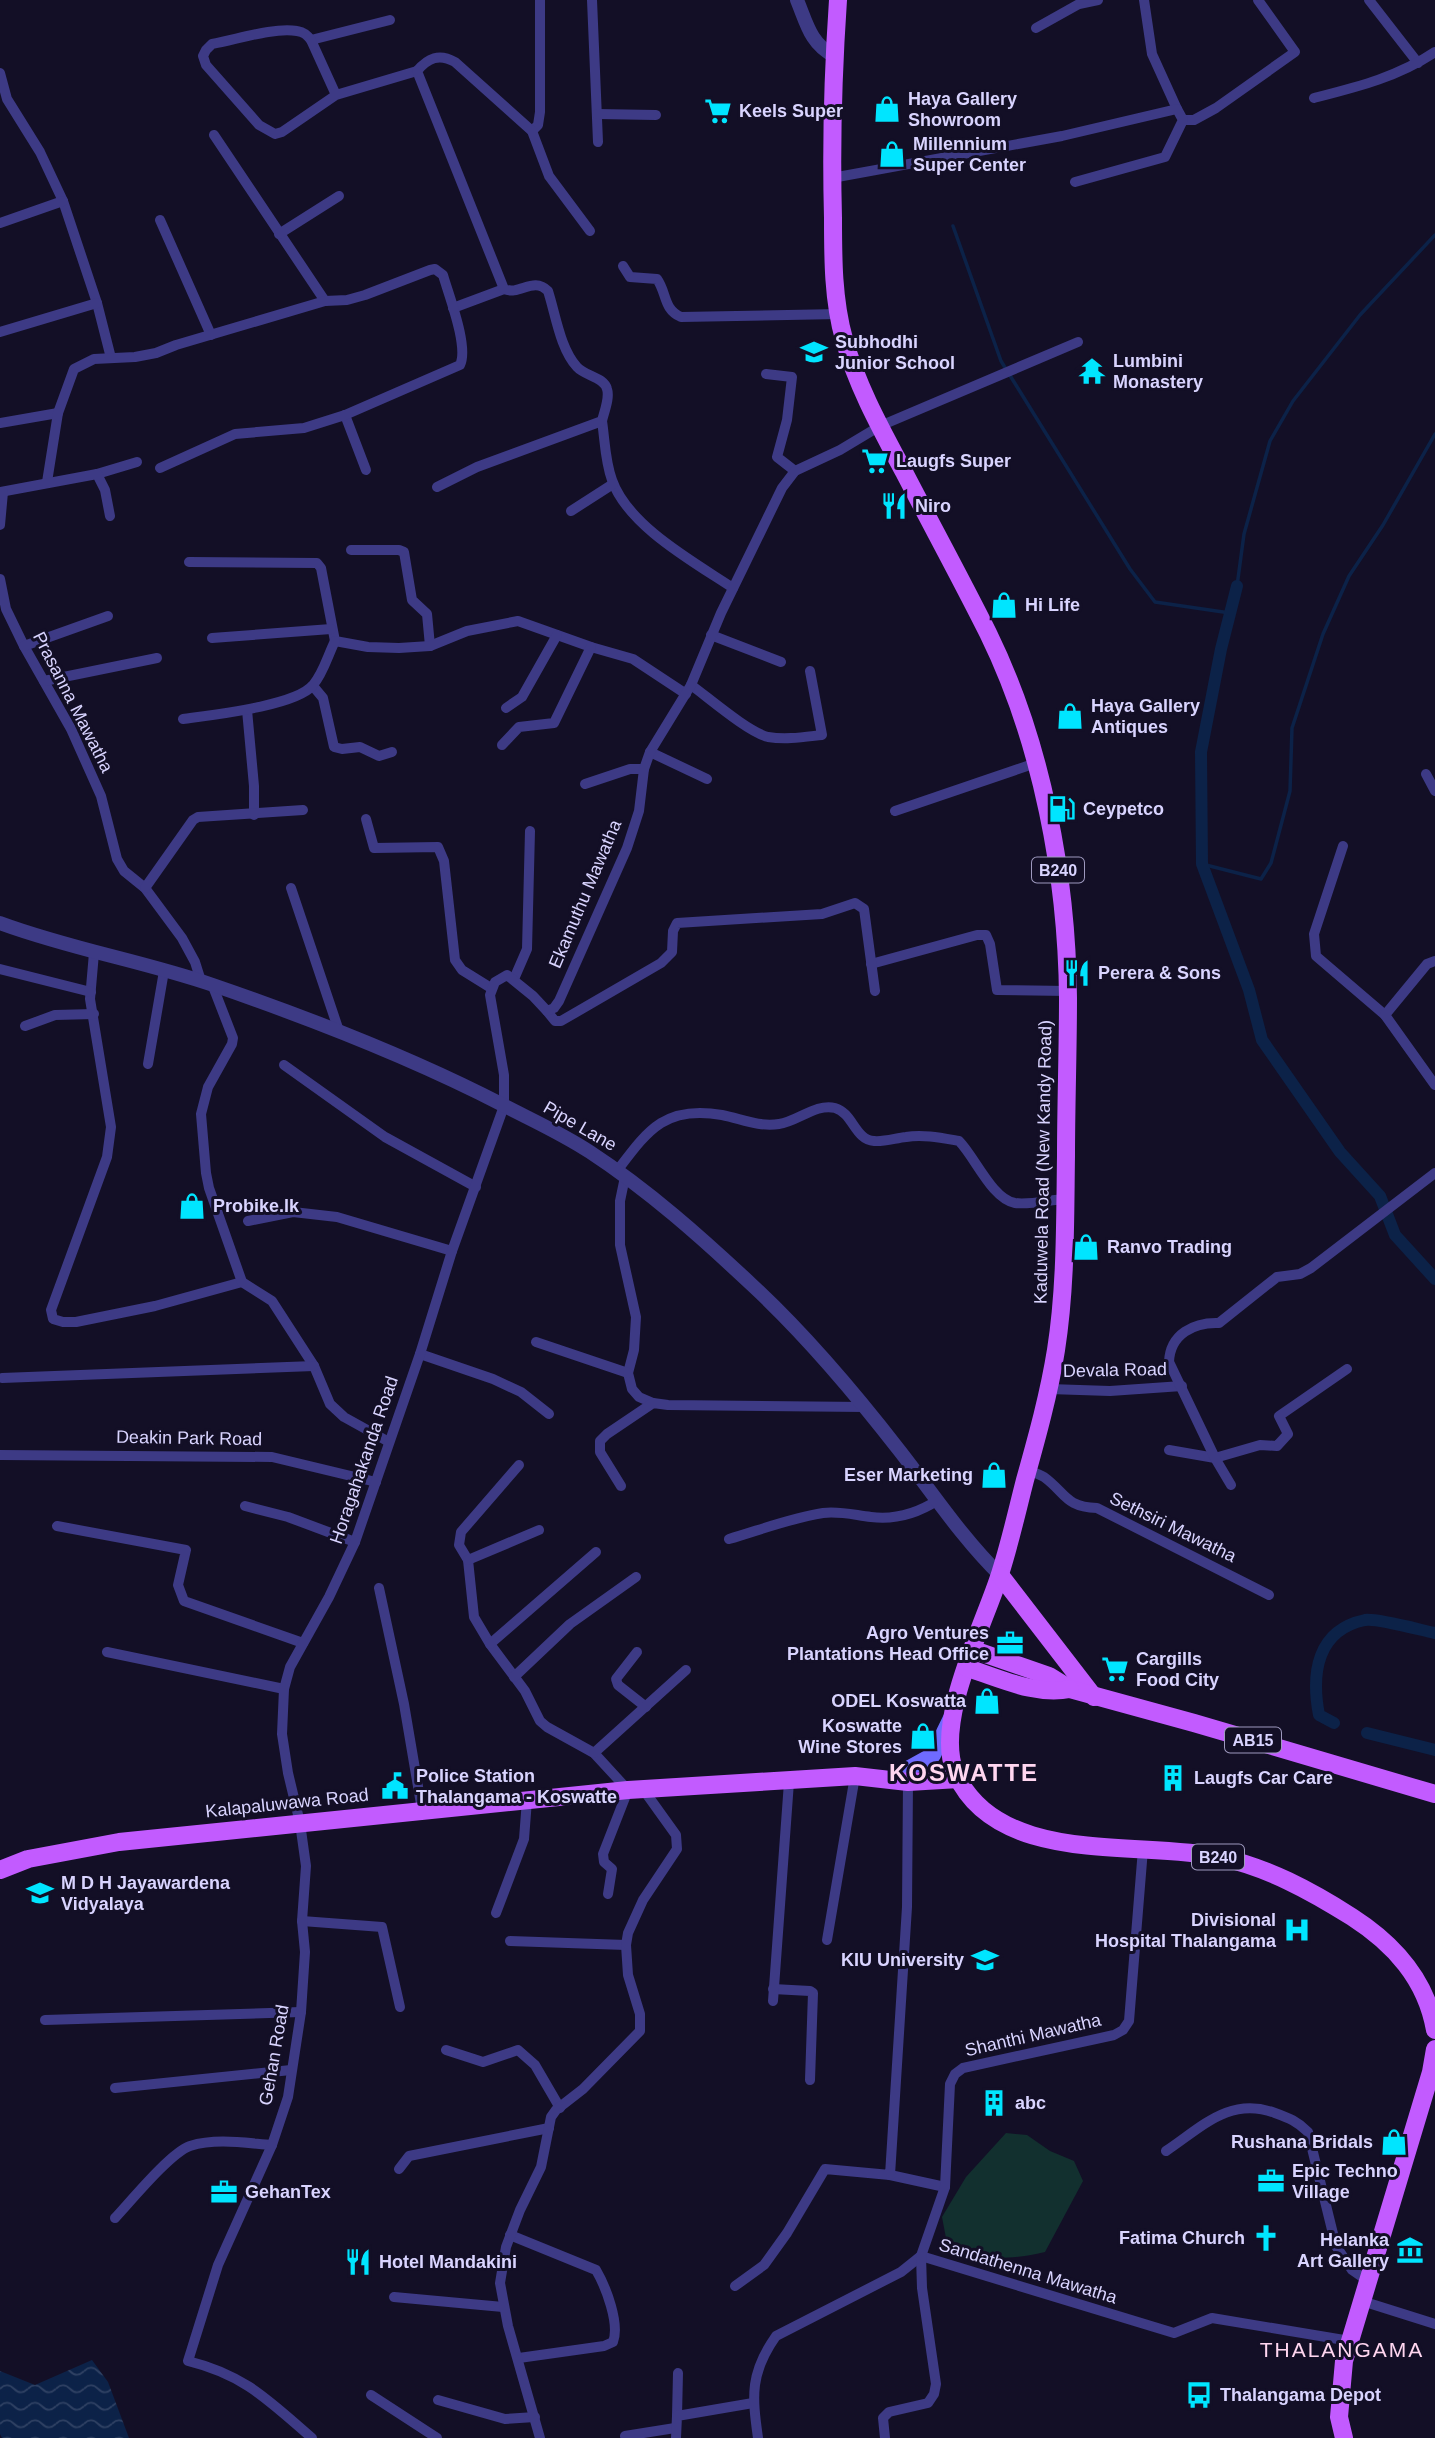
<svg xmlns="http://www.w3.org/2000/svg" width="1435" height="2438" font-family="Helvetica,sans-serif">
	<defs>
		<pattern id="water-waves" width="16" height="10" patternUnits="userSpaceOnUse" patternTransform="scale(1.75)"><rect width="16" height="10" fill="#0c2248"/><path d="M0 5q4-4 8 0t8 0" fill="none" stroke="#2f4163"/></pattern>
	</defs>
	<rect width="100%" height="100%" fill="#130f26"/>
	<path fill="#12302f" d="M1006,2133L1027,2135L1050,2151L1074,2161L1083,2181L1045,2252C1007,2261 987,2258 949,2254L942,2217L966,2177Z"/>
	<path fill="url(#water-waves)" d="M92,2360L108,2382L129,2438H2L0,2434V2371L35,2385Z"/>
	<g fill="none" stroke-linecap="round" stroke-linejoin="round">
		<g stroke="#0c2248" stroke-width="3.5">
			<path d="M953,226L1001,361L1130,569L1155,602L1230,613"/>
			<path d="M1237,586L1244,534L1270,441L1293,401L1360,315L1435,235"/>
			<path d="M1202,864L1261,879L1271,863L1290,791L1292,728L1323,634L1349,576L1383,525L1435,434"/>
		</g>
		<g stroke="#0c2248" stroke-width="12">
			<path d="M1237,586L1221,649L1201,752L1202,864L1249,990L1262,1040L1340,1152L1380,1196L1395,1235L1435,1279"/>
			<path d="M1334,1723L1319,1715C1311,1673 1317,1630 1365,1620C1377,1618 1420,1630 1435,1633"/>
			<path d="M1367,1733L1435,1750"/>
		</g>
		<g stroke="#3d3a85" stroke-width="10">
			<path d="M592,0L598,142"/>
			<path d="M1144,0L1152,54L1177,109"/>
			<path d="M1369,0L1418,63"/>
			<path d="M1036,28L1079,4L1098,0"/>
			<path d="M311,40L390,20"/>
			<path d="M0,73L7,99L40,152L63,201L97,303L111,358"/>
			<path d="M336,95L311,40C307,35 304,32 297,31C273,27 236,40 212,44L206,50L203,56L206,65L259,125L275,134L282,132L336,95L417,71"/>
			<path d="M1314,98C1357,87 1398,77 1435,52"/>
			<path d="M597,114L656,115"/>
			<path d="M1183,120H1194L1216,108L1295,52L1258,0"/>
			<path d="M532,131L538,125L540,112V0"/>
			<path d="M214,135L325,301"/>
			<path d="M832,178L1062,136L1177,109L1183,120L1165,157L1075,182"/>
			<path d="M160,220L211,335"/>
			<path d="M0,223L63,201"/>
			<path d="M279,234L339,196"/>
			<path d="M623,266L630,277L657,279C667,293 663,309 681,317L839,314"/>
			<path d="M453,308L504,289"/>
			<path d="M0,332L97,303"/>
			<path d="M766,374L792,377L787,420L777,457L795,471"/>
			<path d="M345,415L366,470"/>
			<path d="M602,421C605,441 605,461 612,480C628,526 694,562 733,588"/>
			<path d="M0,423L58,413"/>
			<path d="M97,474L137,462"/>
			<path d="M47,482L58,413L74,369L94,359L135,357L156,353L176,345L325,301L347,300L365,295L430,270L435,269L443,275C449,296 469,347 460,365L345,415L304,428L235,434L160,468"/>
			<path d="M437,487L477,467L602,421C604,412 610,398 607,389C604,377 585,376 577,367C560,348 556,316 548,291C533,276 520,296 504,289L417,71C428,58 439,53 455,62L532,131L549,176L590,231"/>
			<path d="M0,492L97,474L105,490L110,516"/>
			<path d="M571,511L613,484"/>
			<path d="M0,525L3,492"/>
			<path d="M351,550H399L404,552L412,600L427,614L430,646"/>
			<path d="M189,562L317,563L321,568L335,641L368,647L399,648L430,646L467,631L518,621L591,647L633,659L686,694"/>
			<path d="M0,579L6,609L24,646L71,729L101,796L117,859L124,871L145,888L182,938L195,962L201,981"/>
			<path d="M711,635L781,662"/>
			<path d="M212,638L331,629"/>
			<path d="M24,646L108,616"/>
			<path d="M44,681L157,658"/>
			<path d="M691,685C709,698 748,732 768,737C786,740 804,737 822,735L810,671"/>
			<path d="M313,686L323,698L334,747L342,749L360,747L379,756L392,752"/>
			<path d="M506,708L522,697L557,635"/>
			<path d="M247,710L254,786V815"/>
			<path d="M183,719C211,715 296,706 313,685C323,674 328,655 335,641"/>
			<path d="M502,745L519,727L554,723L591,647"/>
			<path d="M650,752L707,779"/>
			<path d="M1426,774L1435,791"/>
			<path d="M585,784L630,769H644"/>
			<path d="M895,811L1036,763"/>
			<path d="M366,819L374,848L438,847L444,861L455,960L462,970L491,988"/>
			<path d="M1343,846L1314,934L1316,956L1385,1015"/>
			<path d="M145,888L193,820L198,817L303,810"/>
			<path d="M291,888L339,1031"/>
			<path d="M94,953L90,999L111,1127L107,1157L51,1310L53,1319L63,1322H76L155,1306L242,1282"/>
			<path d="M1435,961L1427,964L1385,1015L1435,1085"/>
			<path d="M871,964L977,935H986L990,944L997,990L1068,991"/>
			<path d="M0,969L91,992"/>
			<path d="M514,979L527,949L530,831"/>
			<path d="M212,984L233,1038L232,1044L208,1087L201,1114L206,1173L209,1188L242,1282L272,1301L314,1366L330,1404L344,1417L389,1442"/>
			<path d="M547,1011L555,1021H561L661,963L672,952L673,931L677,923L822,914L855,903L864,909L875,991"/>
			<path d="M25,1026L55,1015L94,1014"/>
			<path d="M148,1064L164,971"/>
			<path d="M284,1065L385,1137L476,1187"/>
			<path d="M617,1171C648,1130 665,1105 722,1115C742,1119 758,1127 779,1124C797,1122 816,1103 835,1108C853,1113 855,1140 874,1141C884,1142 896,1138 906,1137C923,1134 942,1138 959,1141C975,1157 992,1199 1015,1203C1030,1205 1049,1200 1065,1199"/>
			<path d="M625,1177L620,1201V1245L636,1317L634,1350L628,1373L632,1389L639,1397L653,1403"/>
			<path d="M248,1221L293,1212L337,1217L452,1251"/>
			<path d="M536,1342L628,1373"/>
			<path d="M420,1354L493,1379L521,1392L549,1414"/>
			<path d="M2,1378L314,1366"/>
			<path d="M1049,1389L1110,1391L1182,1386"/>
			<path d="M1169,1450L1215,1458L1260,1445L1277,1446L1288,1434L1279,1416L1347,1369"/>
			<path d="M0,1455L272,1457L376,1482"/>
			<path d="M519,1465L461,1532L459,1545L468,1560L474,1617L490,1644L525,1691L540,1721L547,1727L594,1753L628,1790L603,1854L604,1862L612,1869L608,1894"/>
			<path d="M1028,1470C1033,1472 1039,1474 1044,1477C1066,1493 1065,1507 1097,1508L1269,1595"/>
			<path d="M1231,1485L1215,1458L1169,1362C1170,1334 1194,1322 1219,1323L1277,1277L1300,1274L1311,1268L1435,1173"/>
			<path d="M621,1486L600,1452V1441L607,1434L653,1403L668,1405L865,1407"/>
			<path d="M245,1506L288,1517L355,1542"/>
			<path d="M57,1526L186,1550L178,1585L184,1601L303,1643"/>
			<path d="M729,1539C760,1530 791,1518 823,1513C840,1511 854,1515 871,1517C895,1520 918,1513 938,1500"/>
			<path d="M468,1560L539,1530"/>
			<path d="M379,1588L404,1704L422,1810"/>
			<path d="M490,1644L596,1552"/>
			<path d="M107,1652L284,1689"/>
			<path d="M637,1652L616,1679L618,1685L646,1707"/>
			<path d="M514,1677L570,1624L636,1577"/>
			<path d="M594,1753L686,1670"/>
			<path d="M496,1913L524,1839L527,1800"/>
			<path d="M302,1921L382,1927L400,2007"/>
			<path d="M827,1940L855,1776"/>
			<path d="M510,1941L626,1945"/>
			<path d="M773,1989L810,1991L813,1993L810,2080"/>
			<path d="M773,2001L789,1782"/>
			<path d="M45,2020L301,2012"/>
			<path d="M446,2050L483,2062L518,2050L535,2065L560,2108"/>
			<path d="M115,2088L291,2070"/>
			<path d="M1166,2151C1202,2127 1230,2096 1275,2113C1289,2118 1297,2121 1308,2132L1336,2246L1352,2270L1368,2281"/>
			<path d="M399,2169L409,2156L549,2128"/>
			<path d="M890,2175L945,2187"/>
			<path d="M115,2218C131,2201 170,2153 190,2146C216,2138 245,2143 272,2145"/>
			<path d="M510,2235L596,2270C606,2287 620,2324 613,2342L604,2346L519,2358"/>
			<path d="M921,2256L1174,2333L1212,2318L1350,2341"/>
			<path d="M735,2286L764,2265L787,2233L825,2169L890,2175L907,1907L908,1782"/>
			<path d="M394,2297L503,2307"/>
			<path d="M1362,2301L1435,2324"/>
			<path d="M371,2395L437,2438"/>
			<path d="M438,2400L505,2419L535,2417"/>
			<path d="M677,2416L678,2373"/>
			<path d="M625,2436L675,2428"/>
			<path d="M312,2438C269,2401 245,2375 188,2361L218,2265L272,2145L288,2097L301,2012L305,1952L302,1921L306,1866L300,1823L288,1773L282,1734L284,1689L290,1667L329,1597L355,1542L420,1354L452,1251L504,1106V1075L490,995L495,982L507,975L533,996L547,1011L554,1008L559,1001L627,848L639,811L644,769L650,752L691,685L721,613L782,488L795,471L840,450L880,426L1078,342"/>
			<path d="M540,2438L508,2326L500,2283L506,2247L520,2210L541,2167L551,2117L556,2110L583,2089L640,2031V2014L628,1975L626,1945L628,1933L643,1900L677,1849L676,1835L643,1789"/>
			<path d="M676,2438L677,2416L753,2403"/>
			<path d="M758,2438C752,2395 750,2373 776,2336L901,2272L921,2256"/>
			<path d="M885,2438L883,2418L889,2412L928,2403L934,2394L936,2384L922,2288L921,2256L945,2187L950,2084L955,2074L963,2068L1114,2035L1123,2030L1129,2021L1143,1849"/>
		</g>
		<g stroke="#3d3a85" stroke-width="14">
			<path d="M797,0C807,24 810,43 834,56"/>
			<path d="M0,923C70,949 143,961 213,985C312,1019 410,1057 503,1105C532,1120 563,1134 590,1152C648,1190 701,1237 752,1285C806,1335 854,1392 899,1450C932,1492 962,1538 1000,1575"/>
		</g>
		<path stroke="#6f6bff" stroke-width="16" d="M904,1771L933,1755L951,1718"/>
		<g stroke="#c25bff" stroke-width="18">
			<path d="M838,0C833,73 831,146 833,218C833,258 833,300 844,339C857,386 881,429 904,472C932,526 961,579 988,633C1042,743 1067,877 1068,998C1068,1051 1066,1104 1066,1156C1065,1221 1066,1286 1056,1350C1049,1394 1037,1437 1025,1480C1017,1511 1010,1543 1000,1574C984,1625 934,1721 955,1772C996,1867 1139,1840 1219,1857C1267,1867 1311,1891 1352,1917C1394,1944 1426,1979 1435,2030"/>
			<path d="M1000,1575L1094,1697"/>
			<path d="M974,1650L1049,1676L1070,1689L1194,1723L1435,1794"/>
			<path d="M967,1668C1000,1678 1035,1696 1070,1689"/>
			<path d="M0,1870L28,1859L119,1842L628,1790L855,1776L908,1782L959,1779"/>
			<path d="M1344,2438L1339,2417L1344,2361L1431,2072L1435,2049"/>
		</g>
	</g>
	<defs>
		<symbol id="shop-bare" viewBox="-9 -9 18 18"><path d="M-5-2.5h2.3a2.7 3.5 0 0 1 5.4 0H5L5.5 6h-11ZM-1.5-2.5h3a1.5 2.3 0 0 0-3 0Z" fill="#00e5ff" stroke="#130f26" stroke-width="2.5" paint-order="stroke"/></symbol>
		<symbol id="supermarket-bare" viewBox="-9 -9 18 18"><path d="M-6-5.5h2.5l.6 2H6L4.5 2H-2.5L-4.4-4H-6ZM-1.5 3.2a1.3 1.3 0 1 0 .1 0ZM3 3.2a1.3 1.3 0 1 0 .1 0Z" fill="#00e5ff" stroke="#130f26" stroke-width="2.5" paint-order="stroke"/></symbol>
		<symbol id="school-bare" viewBox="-9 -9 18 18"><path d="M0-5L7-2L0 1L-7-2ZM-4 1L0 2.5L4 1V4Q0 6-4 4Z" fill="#00e5ff" stroke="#130f26" stroke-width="2.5" paint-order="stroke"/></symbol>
		<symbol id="temple-bare" viewBox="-9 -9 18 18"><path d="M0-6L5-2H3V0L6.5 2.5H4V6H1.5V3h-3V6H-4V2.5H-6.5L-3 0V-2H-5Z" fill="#00e5ff" stroke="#130f26" stroke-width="2.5" paint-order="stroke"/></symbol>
		<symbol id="restaurant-bare" viewBox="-9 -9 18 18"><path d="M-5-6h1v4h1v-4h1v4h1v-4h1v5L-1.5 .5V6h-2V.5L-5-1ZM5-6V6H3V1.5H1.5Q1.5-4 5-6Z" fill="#00e5ff" stroke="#130f26" stroke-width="2.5" paint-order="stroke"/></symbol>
		<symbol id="fuel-bare" viewBox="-9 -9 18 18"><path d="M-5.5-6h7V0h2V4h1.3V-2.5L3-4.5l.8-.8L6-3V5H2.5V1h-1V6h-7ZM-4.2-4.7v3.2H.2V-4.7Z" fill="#00e5ff" stroke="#130f26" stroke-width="2.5" paint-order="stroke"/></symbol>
		<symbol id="office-bare" viewBox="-9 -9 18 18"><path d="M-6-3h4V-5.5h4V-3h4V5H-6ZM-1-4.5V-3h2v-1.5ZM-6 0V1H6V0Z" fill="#00e5ff" stroke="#130f26" stroke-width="2.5" paint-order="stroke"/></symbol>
		<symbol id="building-bare" viewBox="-9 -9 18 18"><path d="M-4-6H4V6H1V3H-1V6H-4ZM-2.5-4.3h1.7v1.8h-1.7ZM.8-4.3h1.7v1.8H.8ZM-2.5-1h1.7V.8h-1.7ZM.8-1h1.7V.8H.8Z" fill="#00e5ff" stroke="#130f26" stroke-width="2.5" paint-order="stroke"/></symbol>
		<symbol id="civic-bare" viewBox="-9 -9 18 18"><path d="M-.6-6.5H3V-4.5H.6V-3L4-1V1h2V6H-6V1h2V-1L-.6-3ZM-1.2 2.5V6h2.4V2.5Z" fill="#00e5ff" stroke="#130f26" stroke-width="2.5" paint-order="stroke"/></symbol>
		<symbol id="hospital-bare" viewBox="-9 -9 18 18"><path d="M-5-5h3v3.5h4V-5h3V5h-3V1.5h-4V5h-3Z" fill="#00e5ff" stroke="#130f26" stroke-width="2.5" paint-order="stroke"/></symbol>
		<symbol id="church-bare" viewBox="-9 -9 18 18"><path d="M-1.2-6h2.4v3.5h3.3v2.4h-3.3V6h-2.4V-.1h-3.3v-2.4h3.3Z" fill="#00e5ff" stroke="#130f26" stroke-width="2.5" paint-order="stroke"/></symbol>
		<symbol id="museum-bare" viewBox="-9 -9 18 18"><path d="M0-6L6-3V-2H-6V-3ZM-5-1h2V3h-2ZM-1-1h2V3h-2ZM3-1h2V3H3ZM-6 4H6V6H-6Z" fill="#00e5ff" stroke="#130f26" stroke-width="2.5" paint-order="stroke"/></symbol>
		<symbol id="bus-bare" viewBox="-9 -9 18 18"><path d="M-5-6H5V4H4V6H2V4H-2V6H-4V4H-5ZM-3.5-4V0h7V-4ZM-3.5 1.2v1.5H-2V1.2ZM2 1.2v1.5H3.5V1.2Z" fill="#00e5ff" stroke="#130f26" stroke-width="2.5" paint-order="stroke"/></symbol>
	</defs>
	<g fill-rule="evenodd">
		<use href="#shop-bare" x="868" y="90" width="38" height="38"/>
		<use href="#supermarket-bare" x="699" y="92" width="38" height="38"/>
		<use href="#shop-bare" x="873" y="135" width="38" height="38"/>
		<use href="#school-bare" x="795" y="333" width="38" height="38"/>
		<use href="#temple-bare" x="1073" y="352" width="38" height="38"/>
		<use href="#supermarket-bare" x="856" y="442" width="38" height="38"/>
		<use href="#restaurant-bare" x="875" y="487" width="38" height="38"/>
		<use href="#shop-bare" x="985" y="586" width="38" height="38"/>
		<use href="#shop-bare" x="1051" y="697" width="38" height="38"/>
		<use href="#fuel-bare" x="1043" y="790" width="38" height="38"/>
		<use href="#restaurant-bare" x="1058" y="954" width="38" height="38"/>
		<use href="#shop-bare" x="173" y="1187" width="38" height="38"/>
		<use href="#shop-bare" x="1067" y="1228" width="38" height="38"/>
		<use href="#shop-bare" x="975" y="1456" width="38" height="38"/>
		<use href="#office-bare" x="991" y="1624" width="38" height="38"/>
		<use href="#supermarket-bare" x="1096" y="1650" width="38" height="38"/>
		<use href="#shop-bare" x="968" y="1682" width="38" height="38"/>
		<use href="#shop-bare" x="904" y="1717" width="38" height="38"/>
		<use href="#building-bare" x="1154" y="1759" width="38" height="38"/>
		<use href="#civic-bare" x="376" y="1767" width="38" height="38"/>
		<use href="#school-bare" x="21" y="1874" width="38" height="38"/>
		<use href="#hospital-bare" x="1278" y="1911" width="38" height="38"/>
		<use href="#school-bare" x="966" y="1941" width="38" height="38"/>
		<use href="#building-bare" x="975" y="2084" width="38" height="38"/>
		<use href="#shop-bare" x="1375" y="2123" width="38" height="38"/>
		<use href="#office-bare" x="1252" y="2162" width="38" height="38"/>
		<use href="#office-bare" x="205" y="2173" width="38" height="38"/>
		<use href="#church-bare" x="1247" y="2219" width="38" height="38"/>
		<use href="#museum-bare" x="1391" y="2231" width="38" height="38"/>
		<use href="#restaurant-bare" x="339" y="2243" width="38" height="38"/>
		<use href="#bus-bare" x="1180" y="2376" width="38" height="38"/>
	</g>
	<g text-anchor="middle" stroke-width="6" stroke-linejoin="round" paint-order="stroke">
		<g fill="#130f26" stroke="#9e99be" stroke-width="2">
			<rect x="1032" y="857.5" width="52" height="25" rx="5"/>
			<rect x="1225" y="1727.5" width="56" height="25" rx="5"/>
			<rect x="1192" y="1844.5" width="52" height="25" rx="5"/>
		</g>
		<g font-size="16" font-weight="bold" fill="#d9d4ff">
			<text x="1058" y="876">B240</text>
			<text x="1253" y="1746">AB15</text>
			<text x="1218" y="1863">B240</text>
		</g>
		<g font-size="18" font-weight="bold" fill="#d9d4ff" stroke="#130f26" text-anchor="start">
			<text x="908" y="105">Haya Gallery<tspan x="908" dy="21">Showroom</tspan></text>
			<text x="739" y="117">Keels Super</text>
			<text x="913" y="150">Millennium<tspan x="913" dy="21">Super Center</tspan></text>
			<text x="835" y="348">Subhodhi<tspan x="835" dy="21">Junior School</tspan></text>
			<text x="1113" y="367">Lumbini<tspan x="1113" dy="21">Monastery</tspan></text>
			<text x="896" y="467">Laugfs Super</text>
			<text x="915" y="512">Niro</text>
			<text x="1025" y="611">Hi Life</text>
			<text x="1091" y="712">Haya Gallery<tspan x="1091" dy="21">Antiques</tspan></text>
			<text x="1083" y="815">Ceypetco</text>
			<text x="1098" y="979">Perera &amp; Sons</text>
			<text x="213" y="1212">Probike.lk</text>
			<text x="1107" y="1253">Ranvo Trading</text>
			<text x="973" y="1481" text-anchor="end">Eser Marketing</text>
			<text x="989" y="1639" text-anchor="end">Agro Ventures<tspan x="989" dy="21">Plantations Head Office</tspan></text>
			<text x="1136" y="1665">Cargills<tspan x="1136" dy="21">Food City</tspan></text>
			<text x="966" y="1707" text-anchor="end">ODEL Koswatta</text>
			<text x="902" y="1732" text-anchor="end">Koswatte<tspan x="902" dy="21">Wine Stores</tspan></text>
			<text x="416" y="1782">Police Station<tspan x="416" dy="21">Thalangama - Koswatte</tspan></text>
			<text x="1194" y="1784">Laugfs Car Care</text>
			<text x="61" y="1889">M D H Jayawardena<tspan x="61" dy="21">Vidyalaya</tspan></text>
			<text x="1276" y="1926" text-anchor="end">Divisional<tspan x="1276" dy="21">Hospital Thalangama</tspan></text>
			<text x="964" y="1966" text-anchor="end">KIU University</text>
			<text x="1015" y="2109">abc</text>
			<text x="1373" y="2148" text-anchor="end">Rushana Bridals</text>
			<text x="1292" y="2177">Epic Techno<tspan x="1292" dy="21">Village</tspan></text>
			<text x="245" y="2198">GehanTex</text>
			<text x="1245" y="2244" text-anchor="end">Fatima Church</text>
			<text x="1389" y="2246" text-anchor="end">Helanka<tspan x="1389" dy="21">Art Gallery</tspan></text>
			<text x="379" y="2268">Hotel Mandakini</text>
			<text x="1220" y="2401">Thalangama Depot</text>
		</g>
		<g font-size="18" fill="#d9d4ff" stroke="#130f26">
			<text transform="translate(73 702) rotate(63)" y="6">Prasanna Mawatha</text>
			<text transform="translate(585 894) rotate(-67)" y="6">Ekamuthu Mawatha</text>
			<text transform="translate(580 1126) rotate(30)" y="6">Pipe Lane</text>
			<text transform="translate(1043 1162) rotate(-89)" y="6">Kaduwela Road (New Kandy Road)</text>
			<text transform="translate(1115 1370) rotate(-1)" y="6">Devala Road</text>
			<text transform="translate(189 1438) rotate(1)" y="6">Deakin Park Road</text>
			<text transform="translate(364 1460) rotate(-71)" y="6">Horagahakanda Road</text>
			<text transform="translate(1173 1527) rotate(26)" y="6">Sethsiri Mawatha</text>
			<text transform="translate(287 1803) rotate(-6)" y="6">Kalapaluwawa Road</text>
			<text transform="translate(1033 2035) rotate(-13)" y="6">Shanthi Mawatha</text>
			<text transform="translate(274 2055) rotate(-80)" y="6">Gehan Road</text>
			<text transform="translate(1028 2271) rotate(17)" y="6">Sandathenna Mawatha</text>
		</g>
		<g font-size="21" letter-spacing="2" fill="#ffd6f0" stroke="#130f26">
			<text x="1342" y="2357">THALANGAMA</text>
		</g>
		<g font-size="24" font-weight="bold" letter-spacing="2" fill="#ffd6f0" stroke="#130f26">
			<text x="964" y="1781">KOSWATTE</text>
		</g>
	</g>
</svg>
